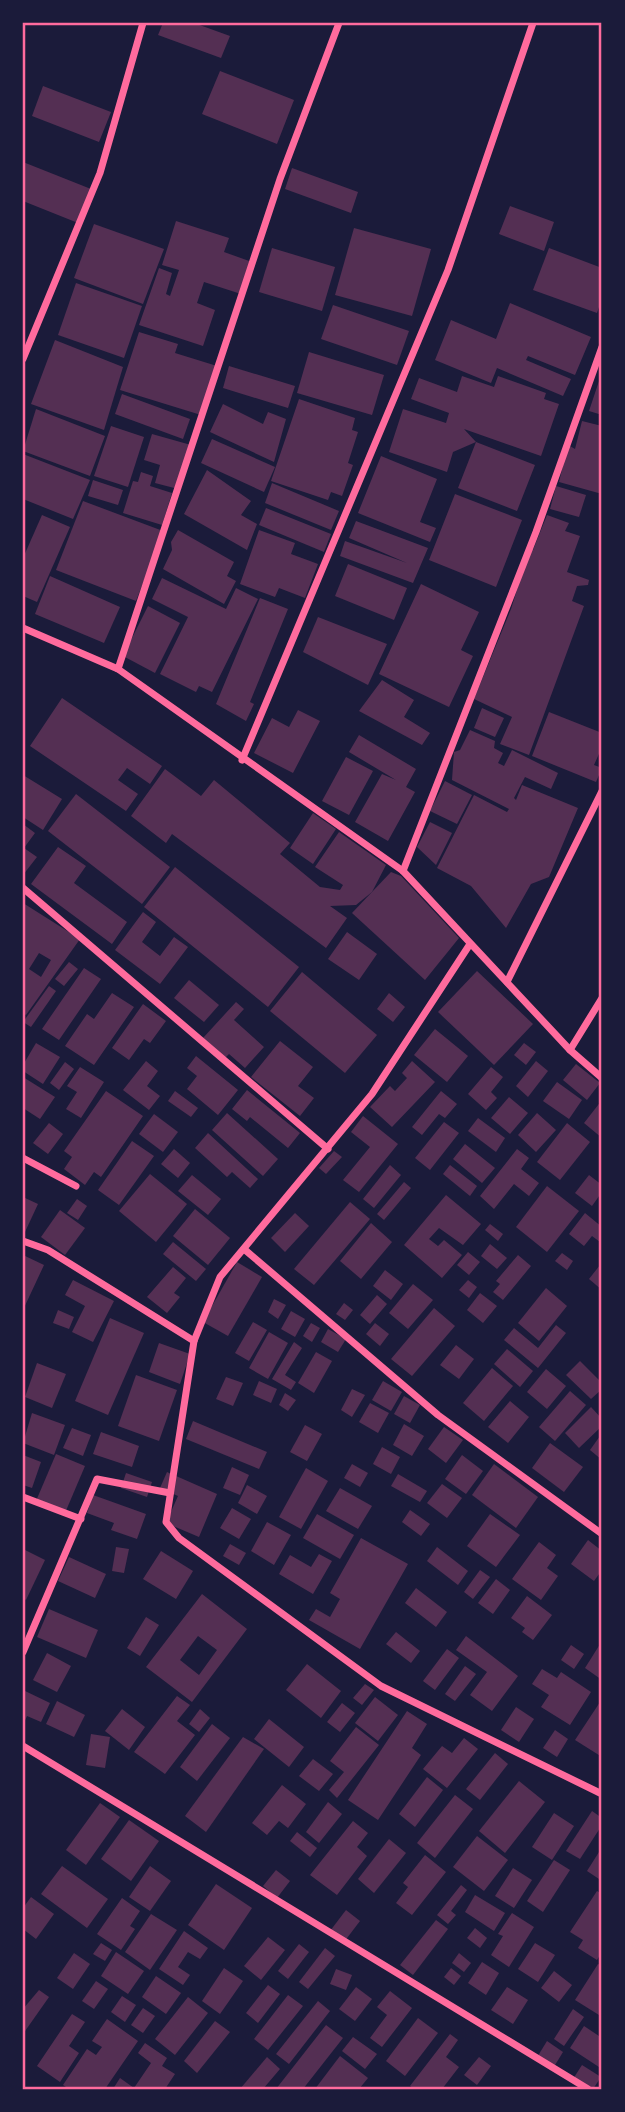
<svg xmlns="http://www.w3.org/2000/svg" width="625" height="2112" font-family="'Roboto Condensed',sans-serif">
	<rect width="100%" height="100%" fill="#1b1b3a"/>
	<g fill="#542f53" fill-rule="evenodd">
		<path d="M163,23H194L230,36L221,58L158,35Z"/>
		<path d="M220,71L294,100L277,144L202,114Z"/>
		<path d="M43,86L111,112L99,142L32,116Z"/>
		<path d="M23,162L91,189L78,223L23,201Z"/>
		<path d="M292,168L358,192L351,213L285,189Z"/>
		<path d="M510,206L554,222L544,251L499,234Z"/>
		<path d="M176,221L229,238L224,252L252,262L241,294L204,282L197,303L215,310L203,346L139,325L159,268L172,273L166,294L170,296L179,270L162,265Z"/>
		<path d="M94,224L164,249L143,304L74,278Z"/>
		<path d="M354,228L431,249L412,316L335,295Z"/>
		<path d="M272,248L335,267L322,311L259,292Z"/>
		<path d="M549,248L602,268V298L597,313L533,290Z"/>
		<path d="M76,283L142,306L124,358L58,335Z"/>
		<path d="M510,303L591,337L575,375L528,356L526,360L571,379L563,396L497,368L491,383L435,360L451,320L496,339Z"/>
		<path d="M333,305L409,331L397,365L321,339Z"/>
		<path d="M139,332L178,344L175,353L217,366L201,415L120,390Z"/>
		<path d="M55,340L123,367L104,430L31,404Z"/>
		<path d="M309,352L384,375L372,415L297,393Z"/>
		<path d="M229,366L295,386L288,408L223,388Z"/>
		<path d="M602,372V415L589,411Z"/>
		<path d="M462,376L494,387L498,376L546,393L544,399L559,404L541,456L464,429L476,442L535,465L517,511L458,488L476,442L453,452L447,472L389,452L403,409L446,423L449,413L411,399L419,378L457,392Z"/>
		<path d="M122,394L190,419L183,439L115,414Z"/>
		<path d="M299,399L355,418L352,430L358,432L348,463L353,465L342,496L331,492L328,500L271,481Z"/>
		<path d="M223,404L263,424L268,412L286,419L274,462L210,432Z"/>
		<path d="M36,409L105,436L90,476L23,451Z"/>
		<path d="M582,421L602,426V494L559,482L568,445L575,449Z"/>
		<path d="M111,426L144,437L128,487L94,476Z"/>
		<path d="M152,434L191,445L178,489L155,483L160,465L144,460Z"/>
		<path d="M212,439L275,467L264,492L201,463Z"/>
		<path d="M23,454L90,480L73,519L23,499Z"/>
		<path d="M381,456L437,479L420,522L436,528L430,542L358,513Z"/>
		<path d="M207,470L251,501L241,515L257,524L247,550L184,514Z"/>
		<path d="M141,472L153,476L150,486L172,493L162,525L123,513L133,481L138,482Z"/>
		<path d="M93,480L123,490L118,505L88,496Z"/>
		<path d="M272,483L339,511L331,530L265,503Z"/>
		<path d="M556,486L586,495L579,517L550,509Z"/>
		<path d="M455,494L522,520L496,587L429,560Z"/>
		<path d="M83,501L163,531L136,601L56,570Z"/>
		<path d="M266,508L331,534L324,552L259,525Z"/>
		<path d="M42,515L70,527L37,602L23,596V558Z"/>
		<path d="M547,515L569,523L565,531L580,536L567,572L589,580L588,585L577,586L572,601L584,606L529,755L500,744L512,717L474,699L511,609L530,549L533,550Z"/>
		<path d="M356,521L428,548L413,583L340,556L345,541L407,563L349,538Z"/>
		<path d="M178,530L234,562L227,576L236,581L224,604L163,569L172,550L171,542Z"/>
		<path d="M259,530L295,543L291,554L318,564L305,598L279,588L275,597L240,584Z"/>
		<path d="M348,564L407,588L394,620L335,596Z"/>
		<path d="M50,576L120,607L104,643L35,614Z"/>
		<path d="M162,578L226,609L236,588L258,599L212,692L199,686L196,692L160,674L188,617L152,599Z"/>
		<path d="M421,584L479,612L461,650L473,656L449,707L379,674Z"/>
		<path d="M260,598L288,609L250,702L254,704L246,721L216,704Z"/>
		<path d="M148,606L180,623L155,673L123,656Z"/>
		<path d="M318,617L387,644L368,685L303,652Z"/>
		<path d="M382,680L414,700L404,717L430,733L422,745L359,711Z"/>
		<path d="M62,698L162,766L150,784L127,768L118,780L138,794L126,811L30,746Z"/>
		<path d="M482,708L504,718L495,737L474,728Z"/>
		<path d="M298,710L320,721L293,773L254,753L272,718L289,727Z"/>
		<path d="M549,712L602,733V747L594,765L602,768L596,782L532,756Z"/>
		<path d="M470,730L495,741L494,748L503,753L498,763L504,766L512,750L558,773L551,789L525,777L514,798L516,800L522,785L578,808L549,877L531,884L506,928L471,886L437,868L474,795L507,812L509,809L452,780L454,752L460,750Z"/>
		<path d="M359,735L416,769L406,787L415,792L388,841L355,822L382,774L396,780L349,752Z"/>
		<path d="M346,757L373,771L349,815L322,801Z"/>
		<path d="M165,769L201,796L214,780L290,843L280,854L320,887L340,890L343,885L315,867L339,832L386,865L372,892L356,905L330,906L347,918L326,948L172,834L166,843L131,816Z"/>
		<path d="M23,775L62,799L43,830L23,817Z"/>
		<path d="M445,781L472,795L457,824L430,811Z"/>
		<path d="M76,794L170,867L142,904L48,831Z"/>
		<path d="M313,813L336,829L313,864L290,848Z"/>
		<path d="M430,822L452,833L436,865L417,847Z"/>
		<path d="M23,824L35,833L24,848L37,857L23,875Z"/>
		<path d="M58,847L86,866L74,883L127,922L112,944L31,884Z"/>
		<path d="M175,867L299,967L268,1007L144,907Z"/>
		<path d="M391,872L401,876L459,938L425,980L352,913Z"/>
		<path d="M23,903L80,939L26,1015L23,1013ZM39,953L51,960L41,977L29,969Z"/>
		<path d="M143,912L156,922L142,942L160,956L174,937L188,947L160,984L115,950Z"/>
		<path d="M347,932L377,954L359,980L328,959Z"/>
		<path d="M69,962L78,969L64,986L55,979Z"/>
		<path d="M84,968L101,979L59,1040L42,1029Z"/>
		<path d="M477,971L533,1024L494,1065L438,1012Z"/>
		<path d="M302,972L377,1035L345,1073L270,1011Z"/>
		<path d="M189,980L219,1005L204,1022L174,998Z"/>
		<path d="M49,986L56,991L31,1027L23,1022Z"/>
		<path d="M112,993L134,1007L94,1065L65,1046L87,1014L94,1019Z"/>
		<path d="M389,993L405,1007L393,1022L377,1009Z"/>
		<path d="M236,1002L244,1009L234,1020L264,1047L245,1068L229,1054L225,1058L203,1038Z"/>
		<path d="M143,1004L166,1021L150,1043L144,1039L129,1060L112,1048Z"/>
		<path d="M435,1029L468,1056L447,1082L414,1055Z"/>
		<path d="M280,1041L313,1067L298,1086L314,1098L300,1116L251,1077Z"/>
		<path d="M36,1043L60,1057L43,1084L23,1071V1065Z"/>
		<path d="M524,1043L536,1052L526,1065L514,1055Z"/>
		<path d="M196,1056L238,1090L218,1115L187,1089L197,1076L187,1068Z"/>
		<path d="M146,1061L158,1071L147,1086L160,1096L149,1110L123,1090Z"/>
		<path d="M412,1061L435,1082L392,1127L370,1107L390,1086L395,1091L407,1078L402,1073Z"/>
		<path d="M536,1061L548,1071L528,1097L516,1086Z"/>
		<path d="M65,1062L74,1069L59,1090L50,1083Z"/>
		<path d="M576,1064L600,1083L587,1100L563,1080Z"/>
		<path d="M80,1067L104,1082L81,1118L66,1109L77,1092L67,1086Z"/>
		<path d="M491,1067L503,1077L491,1092L497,1098L486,1110L468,1094Z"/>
		<path d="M23,1077L55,1097L40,1119L23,1108Z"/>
		<path d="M557,1082L582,1100L569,1119L543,1101Z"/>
		<path d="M247,1090L300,1133L288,1148L250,1117L247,1121L232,1109Z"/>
		<path d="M106,1091L143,1116L101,1177L94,1172L85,1185L64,1169L72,1157L64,1151Z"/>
		<path d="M175,1091L198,1108L191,1117L168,1101Z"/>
		<path d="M441,1091L457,1104L445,1118L439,1114L422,1135L412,1127Z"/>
		<path d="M509,1097L528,1113L510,1134L491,1118Z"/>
		<path d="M602,1100V1138L584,1123Z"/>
		<path d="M227,1113L278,1159L263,1176L212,1130Z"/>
		<path d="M537,1113L556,1130L536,1152L518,1135Z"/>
		<path d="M154,1114L178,1132L163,1152L139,1134Z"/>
		<path d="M363,1116L398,1144L359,1192L343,1180L370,1147L351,1132Z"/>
		<path d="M478,1118L505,1138L496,1152L468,1131Z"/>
		<path d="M444,1122L459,1133L430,1170L415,1158Z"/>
		<path d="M49,1123L63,1134L48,1154L33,1143Z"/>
		<path d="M567,1123L590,1142L560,1180L537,1162Z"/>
		<path d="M208,1133L258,1179L250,1188L232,1172L227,1177L195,1148Z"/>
		<path d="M132,1141L154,1156L119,1205L98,1190Z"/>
		<path d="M465,1144L495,1168L482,1183L453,1159Z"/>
		<path d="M174,1149L190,1163L178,1178L161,1164Z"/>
		<path d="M517,1149L529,1158L521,1169L539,1183L529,1196L514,1184L494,1209L480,1196Z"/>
		<path d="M334,1151L342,1157L326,1174L319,1168Z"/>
		<path d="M390,1165L401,1175L374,1208L363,1199Z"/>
		<path d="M450,1165L477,1186L470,1196L443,1174Z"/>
		<path d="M150,1174L187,1204L156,1242L119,1211Z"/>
		<path d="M192,1175L221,1199L208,1215L178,1191Z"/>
		<path d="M589,1175L602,1185V1192L592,1206L575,1193Z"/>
		<path d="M404,1182L411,1188L384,1220L377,1214Z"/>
		<path d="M547,1186L579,1211L547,1252L516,1227Z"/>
		<path d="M446,1195L481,1224L463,1245L439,1228L429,1239L438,1246L444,1240L462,1255L442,1278L404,1245Z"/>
		<path d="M23,1197L38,1204L25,1232L23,1231Z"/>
		<path d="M77,1199L87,1206L78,1220L67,1213Z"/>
		<path d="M350,1202L370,1219L314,1285L294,1269Z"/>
		<path d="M195,1209L230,1238L208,1265L173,1236Z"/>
		<path d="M60,1210L85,1228L65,1255L41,1237Z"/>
		<path d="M295,1213L309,1226L285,1252L271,1238Z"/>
		<path d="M585,1213L602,1227V1239L600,1242L592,1236L584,1246L569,1234Z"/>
		<path d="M371,1223L392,1242L361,1279L340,1261Z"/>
		<path d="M490,1224L503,1234L498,1241L485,1230Z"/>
		<path d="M173,1242L206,1269L196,1281L163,1254Z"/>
		<path d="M490,1244L507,1258L497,1269L481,1256Z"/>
		<path d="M468,1252L480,1262L469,1275L457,1265Z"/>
		<path d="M562,1253L573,1261L567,1270L555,1261Z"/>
		<path d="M23,1255L44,1265L23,1310Z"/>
		<path d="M518,1255L531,1266L503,1300L493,1292L500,1284L496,1281Z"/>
		<path d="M237,1262L262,1277L228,1336L203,1322Z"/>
		<path d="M600,1265L602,1267V1290L589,1279Z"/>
		<path d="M173,1267L186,1278L174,1293L180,1297L167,1313L147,1297Z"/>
		<path d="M385,1270L403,1284L391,1300L373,1286Z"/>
		<path d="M73,1280L114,1301L93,1342L72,1332L85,1306L65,1295Z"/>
		<path d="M468,1280L477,1287L469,1298L459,1290Z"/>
		<path d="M413,1284L433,1300L408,1329L389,1313Z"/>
		<path d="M546,1288L567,1306L539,1341L518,1323Z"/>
		<path d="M480,1293L497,1306L483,1323L467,1310Z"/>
		<path d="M377,1295L387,1304L370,1324L360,1315Z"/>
		<path d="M274,1299L286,1305L278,1319L268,1312Z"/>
		<path d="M344,1303L353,1310L345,1320L336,1314Z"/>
		<path d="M434,1308L455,1326L412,1376L391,1359Z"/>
		<path d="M58,1310L74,1317L69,1329L53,1323Z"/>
		<path d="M291,1311L305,1319L295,1337L281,1329Z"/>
		<path d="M110,1318L144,1333L108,1415L75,1401Z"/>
		<path d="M253,1322L267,1330L249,1361L235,1353Z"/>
		<path d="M311,1323L320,1328L312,1342L303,1336Z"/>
		<path d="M375,1323L389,1334L380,1346L366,1334Z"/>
		<path d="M556,1325L566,1333L538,1368L504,1340L514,1328L538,1348Z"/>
		<path d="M328,1329L346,1339L338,1352L321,1342Z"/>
		<path d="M269,1332L288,1343L268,1379L249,1368Z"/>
		<path d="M294,1342L302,1348L285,1375L296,1382L291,1390L272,1379Z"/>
		<path d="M159,1343L190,1354L180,1384L149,1372Z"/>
		<path d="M456,1345L474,1359L459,1379L440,1365Z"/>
		<path d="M507,1349L533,1371L520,1387L494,1364Z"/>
		<path d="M316,1352L332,1361L314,1393L298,1383Z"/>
		<path d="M580,1361L602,1383V1389L591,1399L566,1375Z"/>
		<path d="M37,1363L66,1374L52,1408L25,1397Z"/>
		<path d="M492,1368L513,1386L484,1421L463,1403Z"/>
		<path d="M546,1369L566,1386L547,1409L527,1392Z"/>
		<path d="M136,1375L177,1390L159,1441L118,1426Z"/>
		<path d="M226,1377L243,1383L233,1406L216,1399Z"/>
		<path d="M259,1381L277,1389L271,1403L253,1395Z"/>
		<path d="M383,1381L402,1392L391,1411L372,1400Z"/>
		<path d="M352,1389L365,1395L352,1417L341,1410Z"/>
		<path d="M570,1391L586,1405L555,1441L539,1427Z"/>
		<path d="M285,1393L296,1400L288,1411L279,1405Z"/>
		<path d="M404,1396L420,1405L410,1423L394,1414Z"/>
		<path d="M510,1401L529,1417L508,1443L488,1427Z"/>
		<path d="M370,1403L389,1413L378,1433L359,1422Z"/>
		<path d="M591,1407L602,1419V1426L579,1448L565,1433Z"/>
		<path d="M32,1413L65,1425L54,1455L23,1443Z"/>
		<path d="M193,1421L267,1452L259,1469L186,1439Z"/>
		<path d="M404,1424L424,1436L412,1456L393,1445Z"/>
		<path d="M305,1425L322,1434L307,1461L290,1452Z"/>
		<path d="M444,1427L463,1440L446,1463L428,1449Z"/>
		<path d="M72,1428L91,1435L83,1456L63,1448Z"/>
		<path d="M101,1432L139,1446L132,1467L93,1454Z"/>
		<path d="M600,1436L602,1437V1460L590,1450Z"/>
		<path d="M550,1443L583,1467L564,1492L532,1468Z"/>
		<path d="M382,1447L400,1457L391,1474L373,1464Z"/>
		<path d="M56,1454L85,1466L65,1513L36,1501Z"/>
		<path d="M23,1455L41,1462L32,1488L23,1485Z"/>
		<path d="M462,1455L483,1471L466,1494L445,1479Z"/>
		<path d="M352,1464L368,1473L360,1487L344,1478Z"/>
		<path d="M494,1464L538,1497L516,1528L472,1495Z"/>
		<path d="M232,1467L249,1475L240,1495L223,1488Z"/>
		<path d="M306,1468L328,1481L301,1529L279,1517Z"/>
		<path d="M167,1472L217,1494L199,1537L166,1523L178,1496L160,1488Z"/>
		<path d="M126,1473L152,1482L147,1497L121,1488Z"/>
		<path d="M398,1474L427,1491L420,1502L391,1486Z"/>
		<path d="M442,1484L462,1498L447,1518L427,1503Z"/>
		<path d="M247,1485L267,1496L257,1514L238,1503Z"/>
		<path d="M340,1488L372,1506L358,1529L326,1511Z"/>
		<path d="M93,1495L146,1514L137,1539L111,1530L114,1523L87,1513Z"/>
		<path d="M232,1508L251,1519L239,1539L220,1528Z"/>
		<path d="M410,1510L430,1524L421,1536L402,1522Z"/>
		<path d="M317,1514L354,1535L340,1559L303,1538Z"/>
		<path d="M490,1514L520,1535L496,1567L467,1546Z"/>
		<path d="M267,1522L291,1535L274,1565L251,1551Z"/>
		<path d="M361,1538L408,1564L360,1649L309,1620L316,1609L330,1617L340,1599L330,1593Z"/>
		<path d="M588,1540L602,1551V1570L594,1581L571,1564Z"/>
		<path d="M539,1542L556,1555L547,1568L558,1576L541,1600L512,1579Z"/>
		<path d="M230,1544L246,1553L239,1565L223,1556Z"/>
		<path d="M116,1547L129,1549L124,1573L112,1571Z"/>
		<path d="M437,1547L468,1571L458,1585L427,1561Z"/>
		<path d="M23,1549L45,1560L26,1600L23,1598Z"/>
		<path d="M161,1551L193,1571L176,1599L143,1579Z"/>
		<path d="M319,1554L332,1561L313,1594L279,1574L290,1555L311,1567Z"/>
		<path d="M69,1557L106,1574L95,1598L58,1581Z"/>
		<path d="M480,1570L490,1577L473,1599L464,1592Z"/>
		<path d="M496,1579L510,1590L493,1614L478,1603Z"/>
		<path d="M416,1588L447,1612L436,1627L405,1603Z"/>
		<path d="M202,1594L247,1629L192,1702L146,1667ZM198,1636L217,1650L199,1675L180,1660Z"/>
		<path d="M527,1596L552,1615L533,1640L522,1632L525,1628L511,1618Z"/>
		<path d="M49,1609L98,1630L86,1658L37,1637Z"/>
		<path d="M146,1617L159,1625L140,1656L127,1648Z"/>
		<path d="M396,1632L420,1651L411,1663L386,1644Z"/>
		<path d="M466,1636L518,1676L492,1711L470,1695L487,1672L456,1650Z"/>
		<path d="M602,1641V1680L585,1668Z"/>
		<path d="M571,1645L584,1654L574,1669L561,1660Z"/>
		<path d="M447,1649L459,1658L435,1690L423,1681Z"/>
		<path d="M47,1653L71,1666L57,1692L33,1680Z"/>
		<path d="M307,1664L341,1691L321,1718L286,1690Z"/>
		<path d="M465,1666L476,1674L455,1701L445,1694Z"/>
		<path d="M542,1669L557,1678L561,1672L591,1692L570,1725L541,1707L549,1695L532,1684Z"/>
		<path d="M365,1684L374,1690L362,1705L353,1698Z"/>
		<path d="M23,1690L50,1703L41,1722L27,1716L23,1725Z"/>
		<path d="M177,1696L190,1705L177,1721L195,1735L165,1774L134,1752Z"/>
		<path d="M375,1697L398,1715L378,1741L355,1723Z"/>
		<path d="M602,1699V1757L575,1740Z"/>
		<path d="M57,1701L85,1715L74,1737L46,1724Z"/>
		<path d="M342,1703L355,1713L340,1732L327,1722Z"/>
		<path d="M516,1707L534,1719L519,1742L501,1730Z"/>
		<path d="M122,1709L145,1727L129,1750L105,1731Z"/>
		<path d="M200,1709L210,1718L199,1732L189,1724Z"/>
		<path d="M407,1711L427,1724L412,1748L421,1755L378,1820L348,1800Z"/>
		<path d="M269,1719L304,1747L289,1767L254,1739Z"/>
		<path d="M212,1724L230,1738L197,1781L180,1767Z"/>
		<path d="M356,1727L379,1745L337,1798L329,1790L344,1772L330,1761Z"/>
		<path d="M555,1730L568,1739L557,1757L543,1748Z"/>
		<path d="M91,1734L110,1737L105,1768L86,1765Z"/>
		<path d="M243,1737L264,1749L206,1832L185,1816Z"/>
		<path d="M464,1738L478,1749L447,1788L423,1769L442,1746L452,1753Z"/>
		<path d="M495,1753L508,1764L480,1800L466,1789Z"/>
		<path d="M313,1759L333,1774L319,1791L299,1776Z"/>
		<path d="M427,1777L443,1790L415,1827L399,1814Z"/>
		<path d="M519,1781L545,1802L505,1853L479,1831Z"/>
		<path d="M282,1785L306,1804L288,1828L279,1821L267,1835L252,1823Z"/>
		<path d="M455,1795L473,1809L435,1858L417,1843Z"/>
		<path d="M328,1802L342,1814L319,1843L306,1832Z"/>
		<path d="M100,1803L120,1817L86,1865L66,1850Z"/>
		<path d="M592,1811L602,1818V1825L580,1859L566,1851Z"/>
		<path d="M554,1813L574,1826L552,1860L532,1847Z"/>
		<path d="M129,1820L159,1841L131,1881L101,1859Z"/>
		<path d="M353,1821L368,1833L357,1847L367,1856L337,1895L310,1875Z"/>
		<path d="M297,1832L317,1848L310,1857L290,1841Z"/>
		<path d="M477,1836L508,1860L484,1891L453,1867Z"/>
		<path d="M389,1839L406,1853L374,1893L358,1879Z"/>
		<path d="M599,1852L602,1854V1881L587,1871Z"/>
		<path d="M425,1855L446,1872L412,1915L396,1903L408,1887L403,1883Z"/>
		<path d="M554,1860L570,1870L543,1912L527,1901Z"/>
		<path d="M62,1866L108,1899L87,1928L41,1894Z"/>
		<path d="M150,1866L171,1881L150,1911L129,1897Z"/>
		<path d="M513,1868L532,1880L514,1908L495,1896Z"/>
		<path d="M276,1870L290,1881L277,1898L263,1886Z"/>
		<path d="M216,1884L252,1908L224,1950L188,1925Z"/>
		<path d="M461,1885L467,1890L451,1911L456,1915L448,1924L437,1915Z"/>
		<path d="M597,1891L602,1894V1952L597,1960L578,1948L583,1940L570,1932Z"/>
		<path d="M475,1895L505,1913L494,1931L465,1912Z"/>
		<path d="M31,1897L54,1914L36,1939L23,1929V1908Z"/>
		<path d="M122,1898L140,1911L130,1926L135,1929L121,1950L97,1934Z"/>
		<path d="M346,1910L360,1921L344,1942L330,1931Z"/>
		<path d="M512,1913L534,1927L509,1967L491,1955L503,1936L498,1934Z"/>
		<path d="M151,1914L177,1930L150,1970L125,1952Z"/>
		<path d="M436,1920L448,1929L413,1975L400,1965Z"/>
		<path d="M475,1928L487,1938L480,1948L467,1938Z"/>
		<path d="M184,1931L208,1948L200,1959L188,1952L178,1967L190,1975L183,1985L159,1969Z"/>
		<path d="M268,1937L285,1950L261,1980L244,1966Z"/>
		<path d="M101,1943L112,1950L105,1961L93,1954Z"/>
		<path d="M535,1943L555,1955L538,1982L518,1969Z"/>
		<path d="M299,1944L309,1952L288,1979L278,1971Z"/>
		<path d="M325,1948L335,1956L308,1989L299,1982Z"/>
		<path d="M116,1952L144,1971L128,1994L101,1976Z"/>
		<path d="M74,1953L90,1964L73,1989L57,1978Z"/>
		<path d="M459,1953L471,1963L464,1972L452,1963Z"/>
		<path d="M482,1962L499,1973L486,1995L468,1983Z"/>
		<path d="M598,1964L602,1966V2010L599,2015L575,2000Z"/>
		<path d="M224,1968L243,1981L220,2014L202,2001Z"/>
		<path d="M451,1968L461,1976L454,1985L444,1977Z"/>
		<path d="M336,1969L352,1975L346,1990L330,1984Z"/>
		<path d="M554,1971L572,1985L559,2002L541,1988Z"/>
		<path d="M156,1976L181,1993L166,2014L142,1997Z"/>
		<path d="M96,1981L108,1989L94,2009L82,2001Z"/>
		<path d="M268,1985L280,1994L258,2023L246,2013Z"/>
		<path d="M356,1987L372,1999L355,2021L339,2009Z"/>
		<path d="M507,1987L528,2000L513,2024L491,2010Z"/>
		<path d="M39,1990L49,1997L23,2034V2009Z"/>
		<path d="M390,1991L412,2008L382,2047L370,2038L387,2015L377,2007Z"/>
		<path d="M288,1995L303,2006L268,2050L254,2039Z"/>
		<path d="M122,1996L136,2005L125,2022L111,2012Z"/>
		<path d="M188,1997L208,2013L175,2055L155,2039Z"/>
		<path d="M318,2001L330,2011L289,2064L276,2054Z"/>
		<path d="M143,2008L155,2016L143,2033L131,2025Z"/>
		<path d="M573,2009L584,2017L564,2046L554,2039Z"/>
		<path d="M72,2014L85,2022L69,2046L79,2053L60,2082L37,2066Z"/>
		<path d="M418,2018L438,2033L405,2076L386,2061Z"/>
		<path d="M107,2019L138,2041L105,2089H69L63,2085L87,2049L96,2055L102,2047L92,2041Z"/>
		<path d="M215,2021L230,2032L197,2073L184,2061Z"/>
		<path d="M326,2025L343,2038L303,2089H276Z"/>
		<path d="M584,2026L602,2038V2069L570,2048Z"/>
		<path d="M450,2034L458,2040L446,2057L459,2067L442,2089H414L410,2086Z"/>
		<path d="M353,2037L377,2054L365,2069L342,2051Z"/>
		<path d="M547,2041L563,2052L552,2070L536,2059Z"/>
		<path d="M145,2043L167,2058L162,2066L175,2074L165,2089H113L120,2078L134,2088L151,2063L138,2053Z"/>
		<path d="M340,2056L368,2078L359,2089H315Z"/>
		<path d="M267,2057L280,2069L263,2089H240Z"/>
		<path d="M479,2057L491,2066L477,2085L464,2075Z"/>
		<path d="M582,2065L601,2077L593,2089L573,2079Z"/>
	</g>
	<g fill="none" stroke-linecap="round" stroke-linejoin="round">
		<g stroke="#ff6b9d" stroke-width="7">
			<path d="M23,359L100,173L143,23"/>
			<path d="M23,628L118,669L403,871L570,1050L602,1078"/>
			<path d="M118,669L280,179L339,23"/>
			<path d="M242,760L448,270L533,23"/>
			<path d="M403,871L536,532L602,347"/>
			<path d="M23,888L328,1149"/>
			<path d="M470,944L372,1094L220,1277L194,1341L166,1522L179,1538L381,1686L602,1794"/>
			<path d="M507,982L602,791"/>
			<path d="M570,1050L602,998"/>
			<path d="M23,1158L76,1186"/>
			<path d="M23,1241L48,1250L194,1341"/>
			<path d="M244,1249L438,1415L602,1534"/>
			<path d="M23,1497L81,1519"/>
			<path d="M23,1652L97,1479L170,1493"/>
			<path d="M23,1746L588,2089"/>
		</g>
	</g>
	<rect width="625" height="2112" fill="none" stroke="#1b1b3a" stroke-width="49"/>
	<rect x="24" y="24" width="576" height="2064" fill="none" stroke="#ff6b9d" stroke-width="2.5"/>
</svg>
